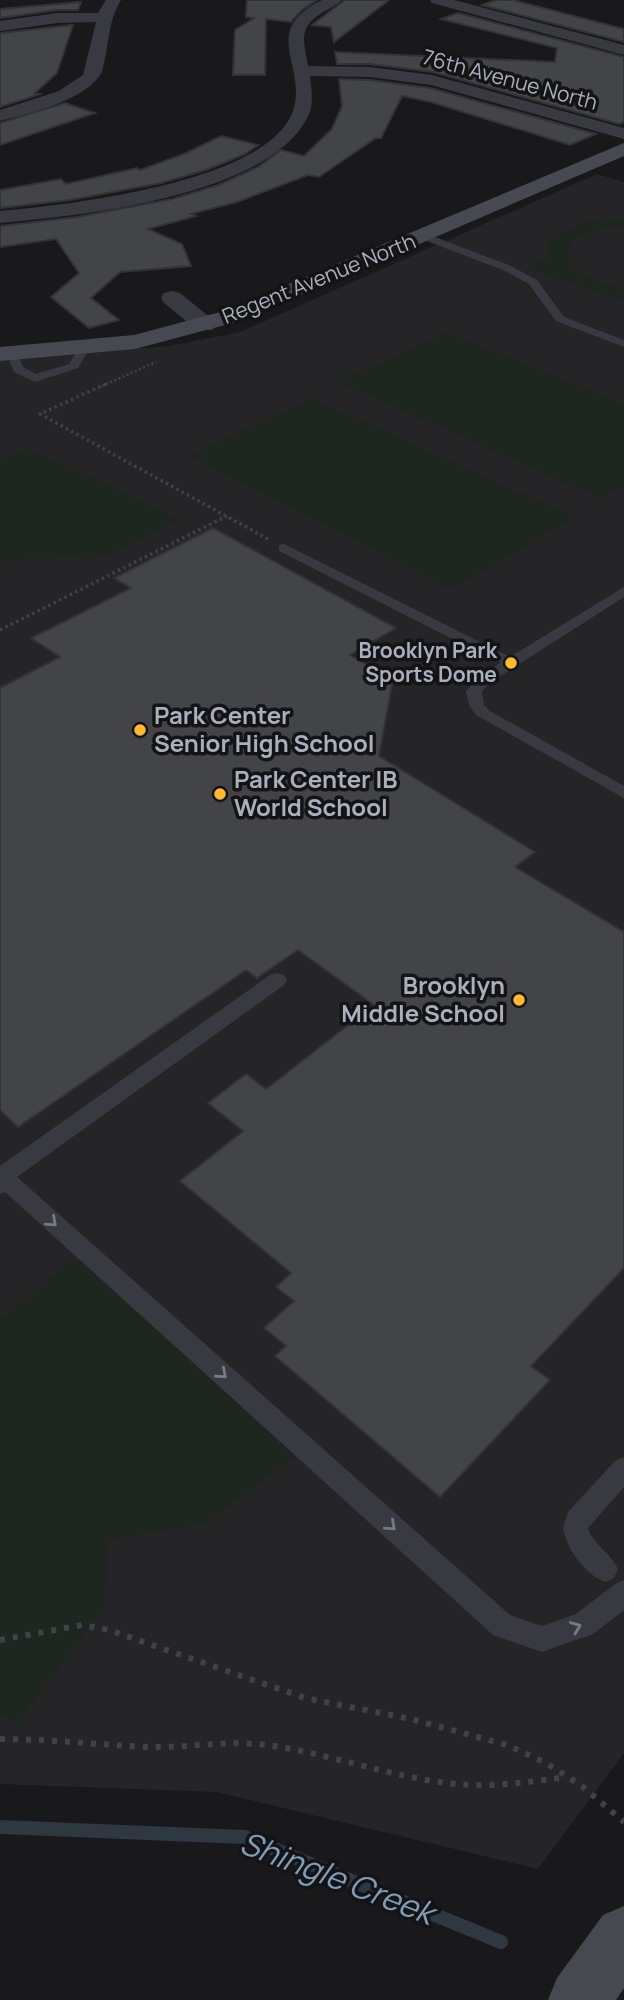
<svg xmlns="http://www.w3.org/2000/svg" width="624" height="2000" font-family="Manrope,sans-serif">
	<rect width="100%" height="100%" fill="#19191b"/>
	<path fill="#252528" d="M597,174L624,182V1753L538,1869L216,1792L0,1784V358L169,346L240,332Z"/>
	<g fill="#1e271f">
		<path d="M624,218V226C604,228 574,231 567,253C571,277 604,283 624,290V302L526,267L541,261L547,263L546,245C564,223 597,219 624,218Z"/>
		<path d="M446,332L624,404V486L600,498L339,382Z"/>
		<path d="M311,398H312L574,517L452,590L189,456Z"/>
		<path d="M30,448L178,519L107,556L0,560V460Z"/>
		<path d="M103,1261L312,1444L205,1524L107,1540L105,1609L17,1723L0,1715V1320L69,1263Z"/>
	</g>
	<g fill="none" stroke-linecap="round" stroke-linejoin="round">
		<path stroke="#2d3841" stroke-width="14" d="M0,1827L245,1837L501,1942"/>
	</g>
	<g fill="#434448" stroke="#333337" stroke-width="2">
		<path d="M247,0H317L302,10L291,22L266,19L265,75H233L235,30L254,18L246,17Z"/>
		<path d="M345,0H389L334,42L331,27L312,25Z"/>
		<path d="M496,0H513L624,29V42L482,5Z"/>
		<path d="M81,2L78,10H57L0,18V9Z"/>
		<path d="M458,13L624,57V122L619,124L433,72L370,64H337L335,52L555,62L557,48L441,19Z"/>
		<path d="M73,25L57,73L35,93L40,94L0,107V33Z"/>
		<path d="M339,79L370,80L430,88L596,134L570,145L431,102L402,96L381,138H376L319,177L308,175L237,202L191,214L196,216L148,229L182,244L191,266L120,272L91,298L119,320L89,328L51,297L79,273L56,239L0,247V226L77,217L172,199L218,185L258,167L281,150L304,156L332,129L342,106Z"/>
		<path d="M65,103L95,113L0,145V123Z"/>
		<path d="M221,136L258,145L245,154L206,170L161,183L70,200L0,208V190L61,179L66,184L137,168L140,170L184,154Z"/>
		<path d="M213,528L396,628L350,655L393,679L379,756L535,852L515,867L624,932V1268L531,1366L550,1380L440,1497L275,1356L286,1346L264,1328L294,1301L276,1287L291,1273L180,1181L243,1131L208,1103L246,1074L266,1089L374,1005L298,950L257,978L246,970L18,1127L0,1110V688L60,657L31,638L131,588L114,578Z"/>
	</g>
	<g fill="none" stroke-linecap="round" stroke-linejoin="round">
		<path stroke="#3f4248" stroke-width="2.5" stroke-dasharray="2 2.5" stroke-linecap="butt" d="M102,386L156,362"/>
		<g stroke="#3f4248" stroke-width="3.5" stroke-dasharray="2.5 3.5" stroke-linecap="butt">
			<path d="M106,384L40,414L268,539"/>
			<path d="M0,630L227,516"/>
		</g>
		<g stroke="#3f4248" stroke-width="6" stroke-dasharray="5 8" stroke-linecap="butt">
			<path d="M0,1640L82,1625L109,1630L305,1698L411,1719L507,1745L546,1763L582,1786L624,1822"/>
			<path d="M0,1739C50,1739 99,1745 149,1747C188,1748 227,1740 267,1745C335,1754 402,1782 471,1785C503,1786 535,1781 567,1777"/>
		</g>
		<g fill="#393a41" fill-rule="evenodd">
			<path d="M419,234H427L511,266L537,280L564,317L624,340V347L556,321L529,284L503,270L419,238Z"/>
			<path d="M84,345L90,348L78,368L35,382L14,372L7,354L17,352L23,367L36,374L69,364L80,346Z"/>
			<path d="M284,544L510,657L624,587V597L488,684L482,692L484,705L490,711L624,786V798L476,715L469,705L466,691L478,678L500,663L279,551V545Z"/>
			<path d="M277,973L284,975L287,980L284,985L17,1177L510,1615L542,1626L576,1614L615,1584L624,1580V1610L593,1634L542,1652L493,1635L5,1192L0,1194V1166L270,975Z"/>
			<path d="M624,1457V1487L588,1528C593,1545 611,1553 618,1569L614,1578L605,1582C585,1574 567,1550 563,1528L568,1512L615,1461Z"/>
		</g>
		<g fill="#393a41" fill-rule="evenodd">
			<path d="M106,0H121C108,21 109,44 103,68C95,98 28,114 0,121V110L59,91L83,75L96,22L57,23L0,31V21L57,13H98Z"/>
			<path d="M322,0H342C337,5 330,8 323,12C297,28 304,41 308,66L370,67L432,75L624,128V139L431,85L370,77L310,76C311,87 314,103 309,114C273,196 80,216 0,223V211C66,205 268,183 293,111C308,65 258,32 322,0Z"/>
			<path d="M430,0H454L624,45V55L432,3Z"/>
			<path d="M172,291L180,293L213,320L216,325L213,330H197L164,303L161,298L164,293Z"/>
		</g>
		<g fill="#474951" fill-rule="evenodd">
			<path d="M624,143V156L240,321L135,349L0,361V347L134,335L224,311Z"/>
			<path d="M624,1906V1988L616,2000H548L557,1978L603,1915Z"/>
		</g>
	</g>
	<defs><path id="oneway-chevron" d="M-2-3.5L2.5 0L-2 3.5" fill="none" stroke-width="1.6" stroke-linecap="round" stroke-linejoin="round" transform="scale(1.75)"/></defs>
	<g stroke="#777a85">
		<use href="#oneway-chevron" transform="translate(52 1222) rotate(42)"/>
		<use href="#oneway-chevron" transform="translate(222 1374) rotate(42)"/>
		<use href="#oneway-chevron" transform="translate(391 1526) rotate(42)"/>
		<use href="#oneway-chevron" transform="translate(576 1627) rotate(-21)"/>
	</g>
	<g fill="#ffba2d" stroke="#141416" stroke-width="2.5">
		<circle cx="511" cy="663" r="7"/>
		<circle cx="140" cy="730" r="7"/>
		<circle cx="220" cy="794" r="7"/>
		<circle cx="519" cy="1000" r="7"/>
	</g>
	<g text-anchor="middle" stroke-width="7" stroke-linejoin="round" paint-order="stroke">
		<g font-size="21" fill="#aaafbc" stroke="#141416">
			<text transform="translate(510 80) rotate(15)" y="7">76th Avenue North</text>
			<text transform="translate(319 279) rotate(-22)" y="7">Regent Avenue North</text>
		</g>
		<g font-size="21" font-weight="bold" fill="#aaafbc" stroke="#141416" text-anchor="end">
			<text x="497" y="658">Brooklyn Park<tspan x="497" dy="24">Sports Dome</tspan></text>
		</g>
		<g font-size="24" font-weight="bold" fill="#aaafbc" stroke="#141416" text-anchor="start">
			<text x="154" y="724">Park Center<tspan x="154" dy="28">Senior High School</tspan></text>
			<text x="234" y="788">Park Center IB<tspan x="234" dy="28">World School</tspan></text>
			<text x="505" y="994" text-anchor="end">Brooklyn<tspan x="505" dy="28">Middle School</tspan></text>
		</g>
		<g font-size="32" font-style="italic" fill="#7f9db9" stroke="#141416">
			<text transform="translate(337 1878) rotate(21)" y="11">Shingle Creek</text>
		</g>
	</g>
</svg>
